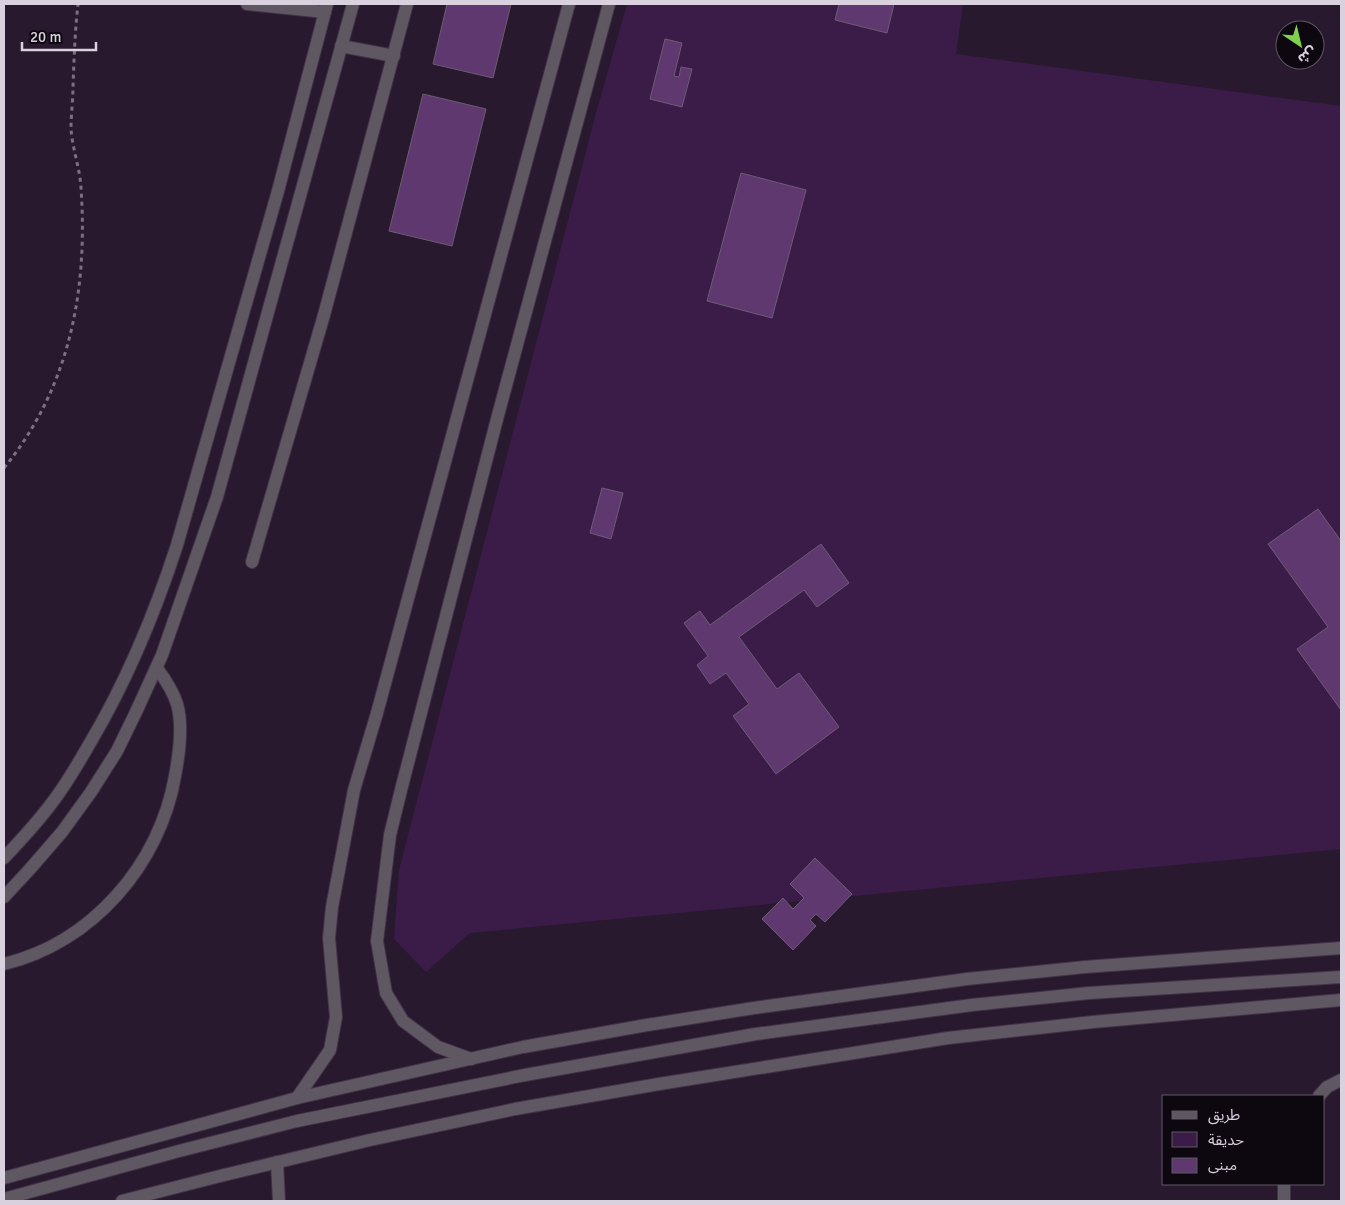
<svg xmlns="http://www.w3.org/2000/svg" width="1345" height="1205" font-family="Signika,'Noto Sans Arabic',sans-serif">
	<rect width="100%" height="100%" fill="#28192f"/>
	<path fill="#3b1c49" d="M627,4H963L956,54L1341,106V849L470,933L426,972L394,939L399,870L596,113Z"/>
	<g fill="#5e386e" stroke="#6d5c75">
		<path d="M447,4H511L493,78L433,64Z"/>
		<path d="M839,4H894L887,33L835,20Z"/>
		<path d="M665,39L682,43L674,76L679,77L681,67L692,69L682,107L650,99Z"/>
		<path d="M423,94L486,109L452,246L389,231Z"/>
		<path d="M741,173L806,190L772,318L707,301Z"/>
		<path d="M602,488L623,493L611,539L590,533Z"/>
		<path d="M1318,509L1341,541V710L1297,649L1328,627L1268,544Z"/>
		<path d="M821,544L849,583L817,607L804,590L739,637L777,689L799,673L839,727L776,774L733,716L749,704L726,673L710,684L697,665L708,656L684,623L700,611L710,625Z"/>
		<path d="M815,858L852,894L825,922L816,914L810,920L816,926L793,950L762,919L783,898L793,909L804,898L790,884Z"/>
	</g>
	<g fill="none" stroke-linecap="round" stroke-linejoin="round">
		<defs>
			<g id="minor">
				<path d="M247,4L325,12"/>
				<path d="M341,46L394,56"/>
				<path d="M252,562L324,315L407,4"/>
				<path d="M4,858C20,841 37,823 51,804C66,785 78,764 90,743C128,679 154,616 177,545L278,191L327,4"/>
				<path d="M4,897L30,869L62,832L91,792L117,751L136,712L162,655L217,497L353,4"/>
				<path d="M4,964C92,943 160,864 175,776C179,755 183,724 177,704C173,691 165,679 157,668"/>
				<path d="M471,1059L438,1047L403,1021L386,993L377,941L390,835L401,790L497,419L609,4"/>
				<path d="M1319,1096L1327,1087L1341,1080"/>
				<path d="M297,1098L330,1050L336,1017L329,938L332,907L354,790L377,713L569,4"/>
				<path d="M277,1162L279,1201"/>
				<path d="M4,1178L297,1098L523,1047L647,1025L754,1008L967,979L1085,967L1341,948"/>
				<path d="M1284,1184V1201"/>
				<path d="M4,1199L179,1151L297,1121L525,1075L756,1034L972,1005L1089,993L1341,977"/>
				<path d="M122,1201L224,1175L370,1140L515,1109L659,1084L948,1038L1093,1022L1341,1000"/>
			</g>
		</defs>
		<use href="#minor" stroke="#413348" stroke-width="14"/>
		<path stroke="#7b6f81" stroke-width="3" stroke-dasharray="4 4" stroke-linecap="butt" d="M4,468C70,387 88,290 81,188C80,168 72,148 71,128C71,115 73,100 73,87C74,59 75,31 78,4"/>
		<use href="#minor" stroke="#5f5863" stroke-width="12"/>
	</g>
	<rect width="1345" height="1205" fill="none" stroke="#dad1df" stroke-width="10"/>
	<rect x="1162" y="1095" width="162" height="90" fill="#0d0710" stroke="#5f5863"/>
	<rect x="1172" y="1111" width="25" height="8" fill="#5f5863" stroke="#5f5863"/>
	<text x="1208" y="1120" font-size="15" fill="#dad1df">طريق</text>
	<rect x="1172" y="1132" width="25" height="15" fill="#3b1c49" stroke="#5f5863"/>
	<text x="1208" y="1145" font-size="15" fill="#dad1df">حديقة</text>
	<rect x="1172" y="1158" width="25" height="15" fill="#5e386e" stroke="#5f5863"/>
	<text x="1208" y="1170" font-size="15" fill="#dad1df">مبنى</text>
	<g transform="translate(1300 45) rotate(145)"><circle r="24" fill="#0d0710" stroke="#5f5863"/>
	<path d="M0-4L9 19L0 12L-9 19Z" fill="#82d04f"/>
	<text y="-8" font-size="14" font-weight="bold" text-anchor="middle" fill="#dad1df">ش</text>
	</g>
	<path d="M22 42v8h74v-8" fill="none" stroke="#dad1df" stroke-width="2.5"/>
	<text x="30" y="42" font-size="15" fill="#dad1df" stroke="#0d0710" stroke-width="4" paint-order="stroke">20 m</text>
</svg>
